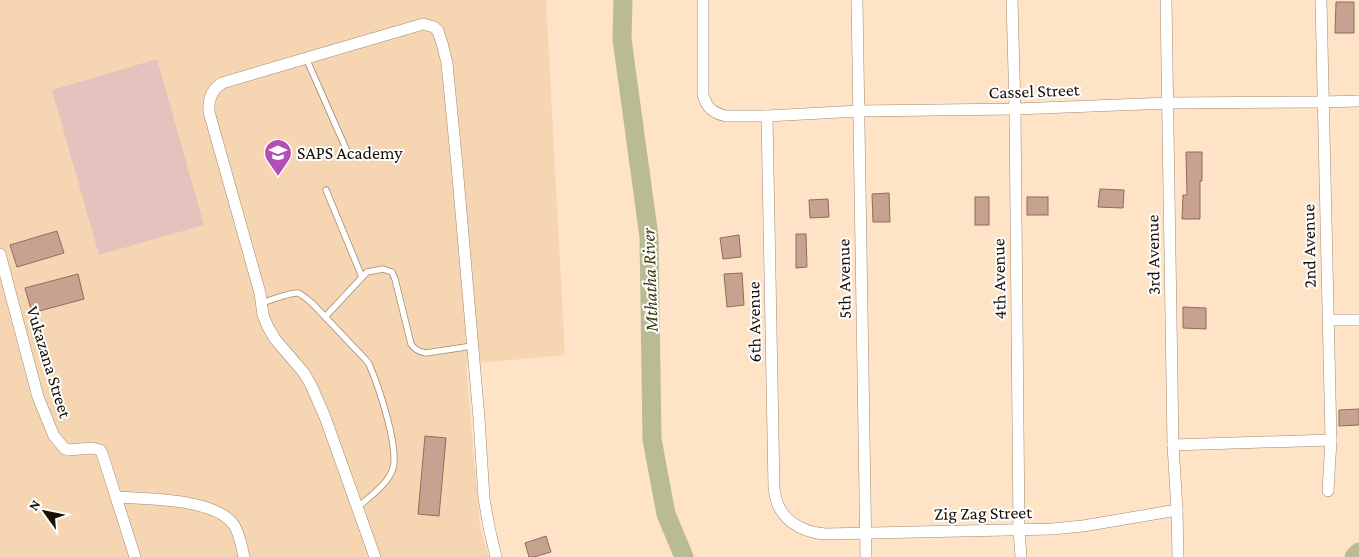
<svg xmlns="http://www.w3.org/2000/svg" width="1359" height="557" font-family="'Crimson Pro',serif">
	<rect width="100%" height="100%" fill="#fee3c7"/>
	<path fill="#f6d5b3" d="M0,0H546L565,355L466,364L480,527L489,557H0Z"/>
	<path fill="#e4c3be" d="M157,59L204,225L99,255L52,90Z"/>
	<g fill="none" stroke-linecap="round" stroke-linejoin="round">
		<g stroke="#b9bb95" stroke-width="19">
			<path d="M623,0L622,39L649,237L652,439L666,514L684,557"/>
			<path d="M1354,557L1359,552"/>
		</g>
	</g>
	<g fill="#c7a290" stroke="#8d6d5d">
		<path d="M1336,2H1354V33H1335Z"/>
		<path d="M1186,152H1202V181H1200V219H1182L1183,195H1187Z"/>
		<path d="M1100,189L1124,190L1123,208L1098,207Z"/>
		<path d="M889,193L890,222H873L872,194Z"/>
		<rect x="975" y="197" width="14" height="28"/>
		<rect x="1027" y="197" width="21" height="18"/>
		<path d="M828,199L829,217L810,218L809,200Z"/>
		<path d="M57,231L64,253L17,267L10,245Z"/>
		<path d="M796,234H806L807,267L796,268Z"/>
		<path d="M739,235L741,257L723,259L720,238Z"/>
		<path d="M742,273L744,305L727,307L724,274Z"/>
		<path d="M78,274L84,299L32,313L25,288Z"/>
		<path d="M1183,307L1206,308V329L1183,328Z"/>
		<path d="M1359,409V425L1339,426V410Z"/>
		<path d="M425,436L446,438L439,516L418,514Z"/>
		<path d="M546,536L551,552L534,557H529L525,543Z"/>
	</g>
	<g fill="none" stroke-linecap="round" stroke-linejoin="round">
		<defs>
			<g id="service">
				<path d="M306,58L347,151"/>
				<path d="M326,190L362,277"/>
				<path d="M261,303C269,301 290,292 298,293C303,295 308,300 312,303L366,360L369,364C378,385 401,451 392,471C386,486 369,497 358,507"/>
				<path d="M325,317L367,272L383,269L392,272L395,279L411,344C415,350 419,352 426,353L472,346"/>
			</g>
			<g id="minor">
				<path d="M703,0V95C707,108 713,113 726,116H767L859,111L1015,109L1169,103L1323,102L1359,101"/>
				<path d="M857,0L866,557"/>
				<path d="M1012,0L1015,109L1019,530L1021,557"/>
				<path d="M1166,0L1173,445L1177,510L1178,557"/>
				<path d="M1321,0L1331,440L1328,491"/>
				<path d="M767,116L774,488C775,494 776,502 779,507C788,525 808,533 826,534L1052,529L1083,526L1177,510"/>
				<path d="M0,254L38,397L54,436L64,448L68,450L92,448L100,450L102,453L135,557"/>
				<path d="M1329,320H1359"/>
				<path d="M1173,445L1331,440"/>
				<path d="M116,497C146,499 214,498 233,524C239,531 242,548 244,557"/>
				<path d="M375,557L325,417L311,385L304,373L275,339L268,327L263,315L260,293L209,112C208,100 211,90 222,83L423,24L434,27L438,31L442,43L447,63L457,166L479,418L484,498L489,527L496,557"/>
			</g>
		</defs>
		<use href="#service" stroke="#a2896f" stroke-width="7"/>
		<use href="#minor" stroke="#a2896f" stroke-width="12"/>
		<use href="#service" stroke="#fff" stroke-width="5.5"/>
		<use href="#minor" stroke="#fff" stroke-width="11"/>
	</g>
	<defs>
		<symbol id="university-pin" viewBox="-11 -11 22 30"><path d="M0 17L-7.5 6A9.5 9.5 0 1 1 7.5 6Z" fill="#b34fb4" stroke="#fff"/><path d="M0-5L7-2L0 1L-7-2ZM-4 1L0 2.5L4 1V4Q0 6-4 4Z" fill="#fff"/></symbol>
	</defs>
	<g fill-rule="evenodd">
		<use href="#university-pin" x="262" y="137" width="32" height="43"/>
	</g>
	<g text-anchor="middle" stroke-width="4" stroke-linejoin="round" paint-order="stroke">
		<g font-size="18" fill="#191006" stroke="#fff">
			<text transform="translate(1034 91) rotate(-2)" y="6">Cassel Street</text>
			<text transform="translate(1309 246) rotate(-91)" y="6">2nd Avenue</text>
			<text transform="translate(1153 255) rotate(-91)" y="6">3rd Avenue</text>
			<text transform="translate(844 279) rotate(-91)" y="6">5th Avenue</text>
			<text transform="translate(999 279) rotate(-91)" y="6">4th Avenue</text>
			<text transform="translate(754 322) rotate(-91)" y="6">6th Avenue</text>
			<text transform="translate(49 362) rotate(73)" y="6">Vukazana Street</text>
			<text transform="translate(983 513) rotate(-1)" y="6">Zig Zag Street</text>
		</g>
		<g font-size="18" fill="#191006" stroke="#fff" text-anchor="start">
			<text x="297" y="159">SAPS Academy</text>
		</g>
		<g font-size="19" font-style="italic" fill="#3c3c0e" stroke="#fff">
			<text transform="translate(649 280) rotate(-92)" y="7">Mthatha River</text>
		</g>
	</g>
	<g transform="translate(45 512) rotate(303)" stroke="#ffffff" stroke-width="4" paint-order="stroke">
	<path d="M0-4L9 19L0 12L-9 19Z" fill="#191006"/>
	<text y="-8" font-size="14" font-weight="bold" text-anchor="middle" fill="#191006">N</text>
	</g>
</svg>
